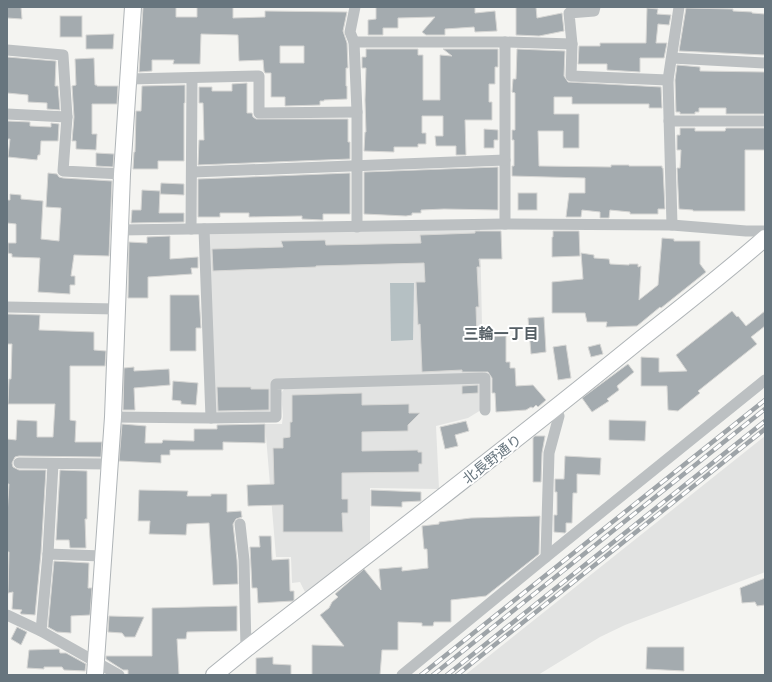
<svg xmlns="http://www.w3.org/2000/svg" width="772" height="682" font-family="Cabin,'Noto Sans JP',sans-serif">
	<rect width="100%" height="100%" fill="#f4f4f1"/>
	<g fill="#e2e3e2">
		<path d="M480,229L483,374L274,381L273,416H212L208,233Z"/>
		<path d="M481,381V410L468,418L436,426L439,489L370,488V546L305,592L300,582L292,583L291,557H276L265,424H282L283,416L281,393L285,388Z"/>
		<path d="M765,436V572L625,625L600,637L538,675H465Z"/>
	</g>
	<path fill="#b5c0c3" d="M390,283H414L413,340L391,341Z"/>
	<g fill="#a4abaf" stroke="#d6d6d4" fill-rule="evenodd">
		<path d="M7,7H21L22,19L7,18Z"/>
		<path d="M143,7H176V17H197V7H233V18L265,17V11L347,12L343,31L347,43L348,68H346V86H347V99L324,100V101H320V105L285,106V97H271V73H265L264,71L263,60L239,61L238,35L201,34L200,64H173L174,60H152V71L139,72ZM280,46H304V63H280Z"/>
		<path d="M376,7H475V13L495,11L497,31L475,32L474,27L445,29V35H426L422,32L435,17L398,18V28H383V35H368V20L376,19Z"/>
		<path d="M516,7H536L537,18L562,13L564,31L539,36L516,35Z"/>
		<path d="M647,8L658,9L657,14L671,15L669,25L658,24L656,43H667L664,58H640V72L607,70V64H578L579,46H600V43H646Z"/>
		<path d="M686,8L733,9V11L752,12V13L765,14V55L679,51Z"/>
		<rect x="60" y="16" width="22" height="21"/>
		<path d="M114,34L113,49H86V35Z"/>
		<path d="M366,49H418V55H423V100H440V55L452,56L443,49H498V67H495V84H489V102H492V120H465L466,155H456V146H436L435,136H443V116H422V133H426V144H418V147H394V152L364,151L365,132H366L365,100L366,68H362V57H366Z"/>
		<path d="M517,49L565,51L564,76L568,82L661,87L662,108H649V104H572V97H554V114H579V148H563V131H538L539,166L611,167V165H629V166H662V168H663L665,209H658V214H630V212L610,210L609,218H600V212L582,210L581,217H566L569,193H585V178L512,176V166H514V140H512V130H515V93L512,92L513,79H516Z"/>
		<path d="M7,57L56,61L55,86H58L60,110L47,109V103L28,102V95L7,93Z"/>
		<path d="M94,58L95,85H97V86H118L117,104H92V134H97L96,150L76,149V141H72L74,117L72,86L76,85L75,59Z"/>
		<path d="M677,65L700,67V71L765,72V114H726V108H699V112H695V114H680V112H676L675,80Z"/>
		<path d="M247,83V113H252L253,117L256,119H348V142H350V159L198,165L199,140H204L203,103H199V87H212V91H232V84Z"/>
		<path d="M185,85V103H184V161H158V169H133L134,152H135L136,111H141L142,86Z"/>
		<path d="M7,121L30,122V126L51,127V123L59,124L58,141H41L40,155H38L37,160L8,157L10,139H7Z"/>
		<path d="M680,128H695V131H725L726,128H765V150H745V211H693V210L679,209L677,168H680L681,150H677V135H680Z"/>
		<path d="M484,129L498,130V140H494V148H484Z"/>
		<path d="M96,153L114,154L113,167L96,166Z"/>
		<path d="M498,167V210L444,209L421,210V213H412V215L406,216L364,214V172Z"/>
		<path d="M48,173L57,174L59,177L63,178L112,181L109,256L74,255L71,276H75V285H70V294L38,292L40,258L12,257V254L8,253V243H16V224L7,223V200H10V194L21,195V199L43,201L41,239L59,241L61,208L46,207Z"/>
		<path d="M350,173V214H323V220L302,219V216L249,217V213H220V217H198V179Z"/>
		<path d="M161,183L184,184V195L160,194Z"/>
		<path d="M142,190L160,191L159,213H184V222L131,223L132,210H141Z"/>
		<rect x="518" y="193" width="19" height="17"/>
		<path d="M475,231H501L502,259H479L480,267H477L479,307H476L477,337L506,336V362H510V368H515L516,386L533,385L546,400L538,407L536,405L533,408L531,407L526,410L496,412L495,393H492V378L488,372H462V370L422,372L420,324L418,325L416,282H425L424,263L316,266V267L213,271L212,249L283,247L281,241L325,240L326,245L421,243L420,235L475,233Z"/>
		<path d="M553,231H579L580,256L552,257V237H553Z"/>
		<path d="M170,236V259L198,257V268H191L192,274L148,277V298H128L129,242L147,243V237Z"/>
		<path d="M662,238L674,239V241H700V264L706,272L661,308L660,307L637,326L606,327L607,322H587L585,313H552V282L583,279L581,253L594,255V258L609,259L610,264L629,265V264H638V267L641,266L639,300L658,285Z"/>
		<path d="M170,295H199L201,328H196V351H170Z"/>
		<path d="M732,311L737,317L738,316L746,326L765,311V326L751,337L757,344L698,391L700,393L678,411L668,410L667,386H641V357L659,358V372L687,371L676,355Z"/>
		<path d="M7,314L40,315L39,330L94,332V350L106,351L105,366H70V420L76,421L75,442H102L101,457L19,456L15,457L12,463L13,467L19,470H46L41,553L35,615L21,614L20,613L22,610L12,609L13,592L8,593L9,552H7V515L9,484H7V439L16,440L17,420L37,421V437H53L55,404H8L9,379H11L12,344H7Z"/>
		<path d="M544,317L546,352L531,354L528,318Z"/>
		<path d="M600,344L603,354L591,357L588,347Z"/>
		<path d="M566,345L571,378L558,380L553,347Z"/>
		<path d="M628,364L634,372L617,386L619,390L607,399L609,401L592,412L582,398Z"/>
		<path d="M134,367V371L169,369L170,385L134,388L135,410H123L124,368Z"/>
		<path d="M173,381L198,383L196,405L181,404V401L172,400Z"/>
		<path d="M478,385V393L462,394V386Z"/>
		<path d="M217,387H251V389H269V410L218,411Z"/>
		<path d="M362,393V405L409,404V413H420L408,425V431L362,432V451L418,450V452H422V464H419V472L342,473V499H348V513H342L343,532H283V505L248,506L247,485L274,484L273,448H283V438L290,437V422H292V395Z"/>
		<path d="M609,420L646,421L645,441L609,440Z"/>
		<path d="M466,421L469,431L455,435L458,446L445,449L440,427Z"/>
		<path d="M122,424L146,426L145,443H162L163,440L194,441V429H217V425L265,424V443L223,442V450H170V455H161V463L119,461Z"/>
		<path d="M535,436H545L542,453L541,482H533V438Z"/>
		<path d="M565,456L601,458L600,475L577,474V493H573L572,523H566V532L565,533L554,532V515H557V492H555V479H564Z"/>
		<path d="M60,470L87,471V519H85L86,548H70L69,540H56Z"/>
		<path d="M139,490L188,491L187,496H211V494H227V512L241,511L242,517L236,519L233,524L237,560L238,584L213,585L209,523L187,524L186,535L149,534L150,521H138Z"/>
		<path d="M371,490L421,492V501L402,502V507L371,506Z"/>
		<path d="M540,516L539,554L486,596L451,600V622H434L433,626H422V623L398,622V650H382L380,675H312V645L344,646L320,615L329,608L332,602L338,597L335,594L364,569L381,590L379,569L402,567V571L428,568L427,549H424L422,526L439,524V522L471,518Z"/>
		<path d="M259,536H271L272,560L289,559L290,591H294V600L293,601L258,603L257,588H252L250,547H260Z"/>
		<path d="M54,561L89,563L88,588H92L90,615L71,616V633L57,632L48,627Z"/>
		<path d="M765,578V605L757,606L755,602L742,603L740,588Z"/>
		<path d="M237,606V631L187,632L186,639H177L179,675H128V670H123L106,659V656H152V608Z"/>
		<path d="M109,616L144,617L135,637H125L122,633L108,632Z"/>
		<path d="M17,627L27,632L21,645L11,639Z"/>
		<path d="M647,647H684V671L646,669Z"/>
		<path d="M59,649L60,653H66L86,664L85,671L64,670L62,667H44V669L27,668L29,650Z"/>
		<path d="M273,657V664L291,665V675H256V658Z"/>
	</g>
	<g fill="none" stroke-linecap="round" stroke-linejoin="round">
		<defs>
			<g id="secondary">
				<path d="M95,675L113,417L122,174L133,7"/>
				<path d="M214,675L246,649C378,547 511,445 641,339C683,306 725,273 765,238"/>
			</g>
		</defs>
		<use href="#secondary" stroke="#afb4b7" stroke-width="18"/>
		<g stroke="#bcc0c2" stroke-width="11">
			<path d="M355,7L350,32L354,42L357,112V227"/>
			<path d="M595,7L594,11L569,13L572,44L571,76L668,80"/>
			<path d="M354,42H505L572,44"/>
			<path d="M505,42V224"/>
			<path d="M7,50L63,55L67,117L63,171L122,174"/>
			<path d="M672,58L765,63"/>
			<path d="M129,79L259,76V113L357,112"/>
			<path d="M7,114L67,117"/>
			<path d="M669,121H765"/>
			<path d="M193,172L505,160"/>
			<path d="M672,225L668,80L679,7"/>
			<path d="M191,229L192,78"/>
			<path d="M204,229L211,418"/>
			<path d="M120,230L505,224L672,225L746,231H765"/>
			<path d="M7,307L117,309"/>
			<path d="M113,417L211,418L276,417V384L485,378V410"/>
			<path d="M19,463L110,464"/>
			<path d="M240,524L244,560L246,649"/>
			<path d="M48,554L53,464"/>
			<path d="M546,557L549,453L559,416L555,409"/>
			<path d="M7,615L41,631L119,675"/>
			<path d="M41,631L48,554L102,556"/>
			<path d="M402,675L546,557L765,380"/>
		</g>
		<use href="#secondary" stroke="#fff" stroke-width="16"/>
		<defs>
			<g id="rail">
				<path d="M421,675L765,400"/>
				<path d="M433,675L765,409"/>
				<path d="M447,675L765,421"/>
				<path d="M457,675L765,429"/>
			</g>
		</defs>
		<use href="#rail" stroke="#9ea4a8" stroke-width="4.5"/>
		<use href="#rail" stroke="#fff" stroke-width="3" stroke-dasharray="9" stroke-linecap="butt"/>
	</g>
	<g text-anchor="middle" stroke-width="4" stroke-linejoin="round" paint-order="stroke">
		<g font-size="14" fill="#67757e" stroke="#fff">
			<text transform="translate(492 459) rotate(-38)" y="5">北長野通り</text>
		</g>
		<g font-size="15" font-weight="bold" fill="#545e64" stroke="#fff">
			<text x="501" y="339">三輪一丁目</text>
		</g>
	</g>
	<rect width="772" height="682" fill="none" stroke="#67757e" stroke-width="16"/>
</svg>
